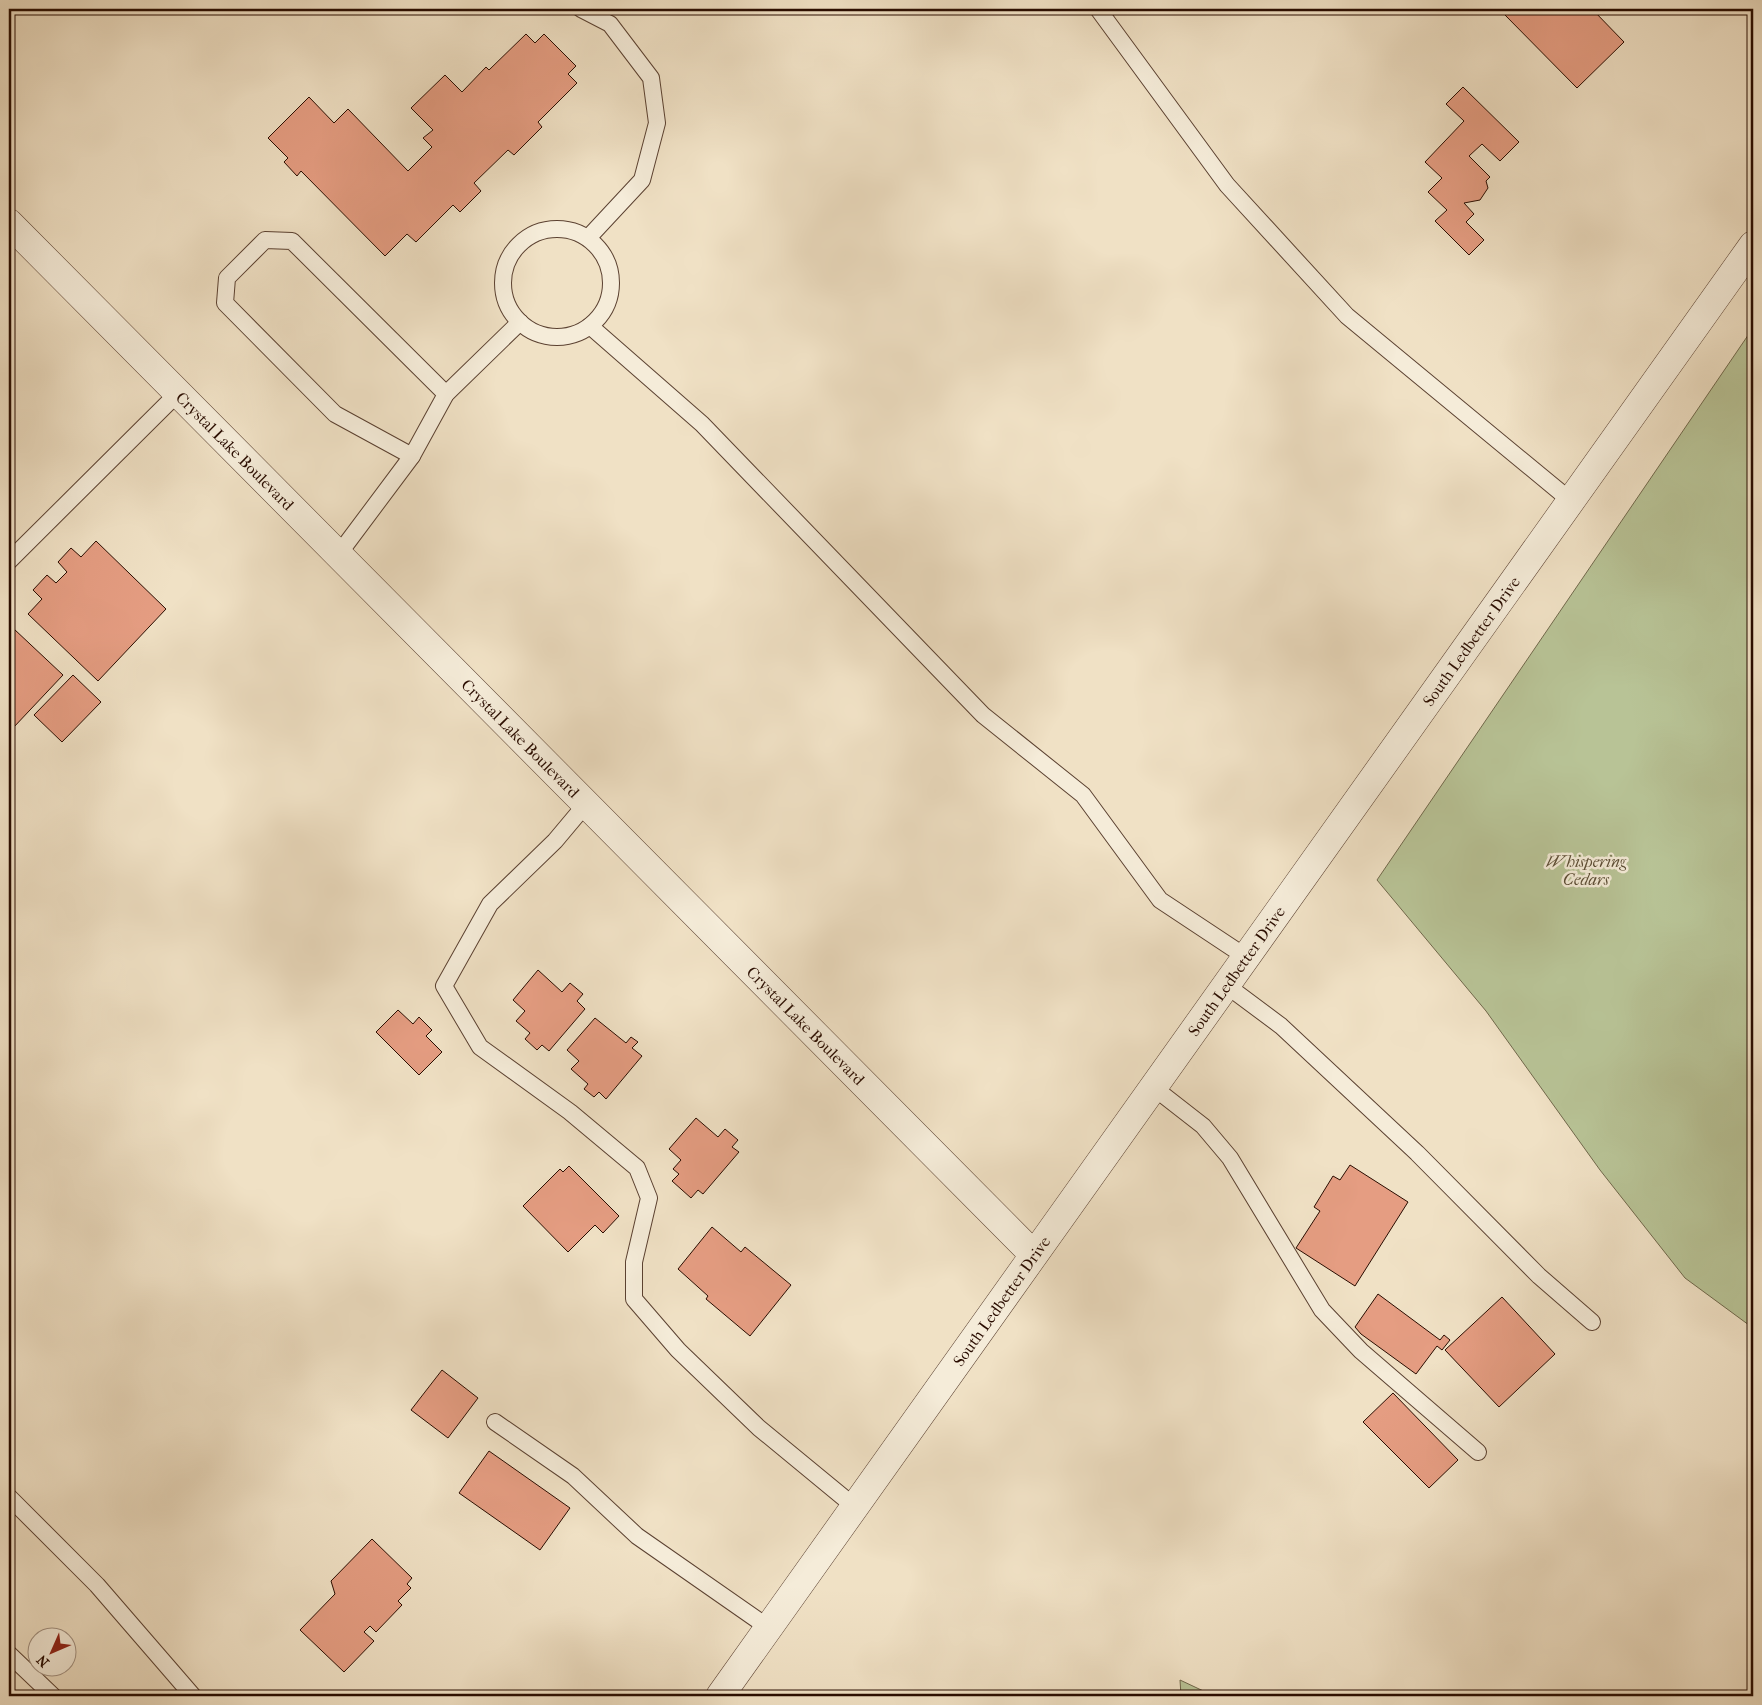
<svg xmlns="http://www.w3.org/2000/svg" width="1762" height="1705" font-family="'IM FELL French Canon',serif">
	<rect width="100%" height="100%" fill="#f0e1c5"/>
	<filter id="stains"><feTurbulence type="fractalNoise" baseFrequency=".004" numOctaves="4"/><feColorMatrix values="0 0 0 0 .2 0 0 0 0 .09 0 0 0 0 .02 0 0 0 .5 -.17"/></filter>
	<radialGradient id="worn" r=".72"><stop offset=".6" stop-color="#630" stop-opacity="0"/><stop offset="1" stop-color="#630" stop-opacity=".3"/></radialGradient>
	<g fill="#b8c396" stroke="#70684b">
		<path d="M1753,328V1328L1685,1278L1600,1170L1486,1011L1377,880Z"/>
		<path d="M1180,1680L1214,1696H1181Z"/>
	</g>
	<g fill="#e59d82" stroke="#290c00">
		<path d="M1510,9H1592L1624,42L1577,88L1504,14Z"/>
		<path d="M526,34L535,43L544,34L576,66L568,74L577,83L538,122L542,127L514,155L508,150L474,183L481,191L460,212L453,205L416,242L407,234L385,256L301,171L297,176L284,162L288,158L268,138L309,97L334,123L348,109L408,171L432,147L423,138L433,130L411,108L445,75L462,92L486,67L489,70Z"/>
		<path d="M1463,87L1519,142L1500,161L1482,144L1469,156L1490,177L1486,181L1488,188L1480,200L1464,203L1474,214L1466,222L1484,240L1469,255L1435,221L1447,210L1428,192L1442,178L1425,162L1464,121L1446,104Z"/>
		<path d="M96,541L166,609L98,681L28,614L42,599L33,590L47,575L56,583L67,572L58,562L71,548L81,557Z"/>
		<path d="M14,629L63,675L13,728L9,724V634Z"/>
		<path d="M73,675L101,702L62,742L34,715Z"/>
		<path d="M538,970L562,992L570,983L583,994L577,1001L585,1009L549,1051L542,1045L537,1050L525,1039L530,1033L516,1021L525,1011L513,1000Z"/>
		<path d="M398,1010L413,1024L419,1017L432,1030L426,1036L442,1052L419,1075L376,1032Z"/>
		<path d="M595,1018L626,1043L631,1037L638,1042L632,1048L642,1056L606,1099L599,1092L594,1097L584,1089L588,1084L571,1069L579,1061L567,1050Z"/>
		<path d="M696,1118L718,1137L725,1129L738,1140L732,1147L739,1152L703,1194L698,1190L691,1198L672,1181L679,1174L673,1169L681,1160L669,1149Z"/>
		<path d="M1350,1165L1408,1202L1355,1286L1296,1248L1320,1211L1314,1207L1333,1176L1340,1180Z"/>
		<path d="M569,1166L619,1216L603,1233L595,1225L568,1252L523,1206L560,1169L563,1172Z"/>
		<path d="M712,1227L741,1252L745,1247L791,1285L750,1336L706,1299L708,1296L678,1269Z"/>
		<path d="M1378,1294L1440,1340L1444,1335L1450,1340L1442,1350L1437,1346L1416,1374L1361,1334L1355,1327Z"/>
		<path d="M1502,1297L1555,1354L1499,1407L1445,1350Z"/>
		<path d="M442,1370L478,1398L448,1438L411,1410Z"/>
		<path d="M1393,1393L1458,1460L1429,1488L1363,1422Z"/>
		<path d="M489,1451L570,1508L540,1550L459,1493Z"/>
		<path d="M372,1539L412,1578L407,1584L411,1588L398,1601L402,1605L376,1632L370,1626L364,1632L374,1641L344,1672L300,1630L335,1594L331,1581Z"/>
	</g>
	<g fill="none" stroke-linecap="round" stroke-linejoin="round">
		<defs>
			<g id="service">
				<path d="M581,9L610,24L651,78L657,123L642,180L588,238"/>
				<path d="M1098,9L1227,185L1347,316L1571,501"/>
				<circle cx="557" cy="283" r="54"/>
				<path d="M590,326L702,424L983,715L1083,795L1160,900L1246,957"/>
				<path d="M412,456L335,414L225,303L227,278L265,240L292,241L446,394"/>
				<path d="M338,555L412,456L446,394L520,322"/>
				<path d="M9,561L178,393"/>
				<path d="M586,804L555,841L490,904L444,986L480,1047L570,1112L637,1168L649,1198L634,1262V1299L678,1350L759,1428L855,1507"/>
				<path d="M1226,985L1281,1026L1417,1153L1539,1276L1592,1322"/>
				<path d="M1153,1087L1203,1126L1230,1158L1322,1310L1361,1351L1478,1452"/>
				<path d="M495,1422L573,1476L637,1536L769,1628"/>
				<path d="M9,1497L97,1585L193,1696"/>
				<path d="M9,1654L53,1696"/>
			</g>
			<g id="minor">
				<path id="s1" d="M9,223L1033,1254"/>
			</g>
			<g id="tertiary">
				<path id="s2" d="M720,1696L1753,245"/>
			</g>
		</defs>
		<use href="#service" stroke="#5b4131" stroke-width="18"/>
		<use href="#minor" stroke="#5b4131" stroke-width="29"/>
		<use href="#tertiary" stroke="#5b4131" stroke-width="29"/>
		<use href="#service" stroke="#f5ecd9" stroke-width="16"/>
		<use href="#minor" stroke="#f5ecd9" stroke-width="28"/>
		<use href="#tertiary" stroke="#f5ecd9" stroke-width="28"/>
	</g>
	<g text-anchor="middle" stroke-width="5" stroke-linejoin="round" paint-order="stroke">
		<g font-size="16" fill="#290c00" stroke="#f5ecd9">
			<text dy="6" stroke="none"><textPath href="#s1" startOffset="321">Crystal Lake Boulevard</textPath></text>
			<text dy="6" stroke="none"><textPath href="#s2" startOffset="1295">South Ledbetter Drive</textPath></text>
			<text dy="6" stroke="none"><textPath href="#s1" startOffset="726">Crystal Lake Boulevard</textPath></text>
			<text dy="6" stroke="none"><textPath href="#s2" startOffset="890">South Ledbetter Drive</textPath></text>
			<text dy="6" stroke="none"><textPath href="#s1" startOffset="1131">Crystal Lake Boulevard</textPath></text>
			<text dy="6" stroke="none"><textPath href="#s2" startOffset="485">South Ledbetter Drive</textPath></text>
		</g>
		<g font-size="16" font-style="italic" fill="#5b4c34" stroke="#f5ecd9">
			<text x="1586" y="867">Whispering<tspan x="1586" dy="18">Cedars</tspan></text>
		</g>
	</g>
	<rect width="1762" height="1705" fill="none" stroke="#f0e1c5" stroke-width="30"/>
	<rect x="10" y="10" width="1742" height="1685" fill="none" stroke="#290c00" stroke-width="2.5"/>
	<rect x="15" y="15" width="1732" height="1675" fill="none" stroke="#290c00"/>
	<g transform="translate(52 1652) rotate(225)"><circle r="24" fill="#f5ecd9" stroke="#a39282"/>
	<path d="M0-4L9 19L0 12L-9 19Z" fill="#8f2418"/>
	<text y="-8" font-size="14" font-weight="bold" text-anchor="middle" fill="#290c00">N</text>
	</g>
	<rect width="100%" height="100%" filter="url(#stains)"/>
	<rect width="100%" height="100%" fill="url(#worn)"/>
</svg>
